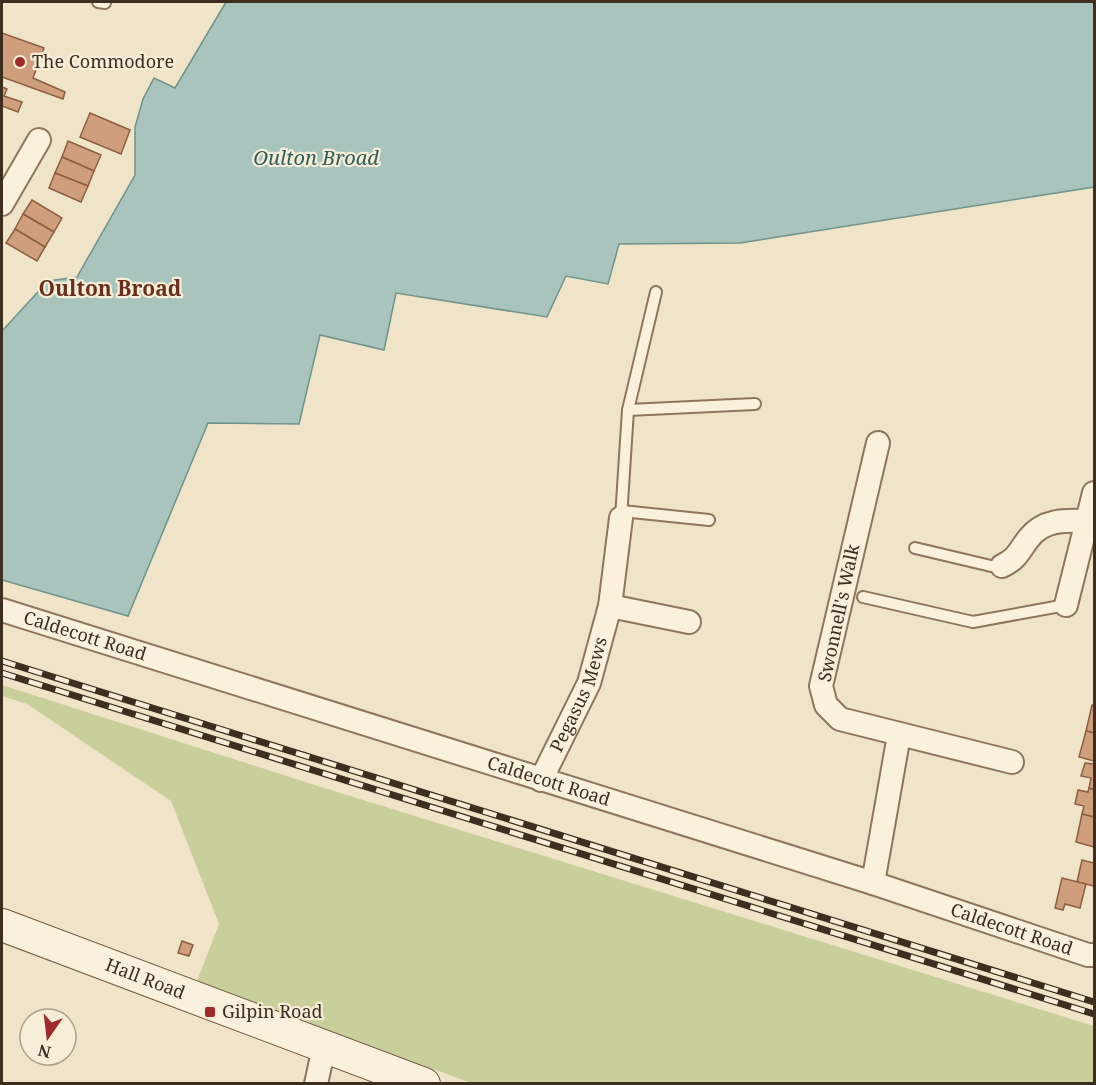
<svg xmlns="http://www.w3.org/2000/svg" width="1096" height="1085" font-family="'Noto Serif',serif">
	<rect width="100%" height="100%" fill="#f0e4c8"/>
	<path fill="#c9cf9b" d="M2,685L318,786L1094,1026V1083H471L197,981L219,924L171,801L27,704L2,696Z"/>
	<path fill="#a9c4bc" stroke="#6f938a" stroke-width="1.5" d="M226,2H1094V187L740,243L619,244L608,284L566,276L547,317L396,293L384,350L320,335L299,424L208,423L128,616L2,580V331L48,281L77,277L135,175V127L143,99L154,78L175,88Z"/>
	<g fill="#cf9f7d" stroke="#8d5f41" stroke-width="1.5">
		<path d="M2,33L44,48L33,78L65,92L63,99L2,77Z"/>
		<path d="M2,87L7,89L4,96L22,102L18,112L2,106Z"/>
		<path d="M90,113L130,130L121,154L80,137Z"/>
		<path d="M68,141L101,155L94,171L62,157Z"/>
		<path d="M62,157L94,171L88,186L55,173Z"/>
		<path d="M55,173L88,186L81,202L49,188Z"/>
		<path d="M32,200L62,218L54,232L23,214Z"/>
		<path d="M23,214L54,232L45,247L15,229Z"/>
		<path d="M15,229L45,247L37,261L6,243Z"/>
		<path d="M1092,705L1094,706V733L1086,731Z"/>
		<path d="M1086,731L1094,733V761L1079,757Z"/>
		<path d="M1085,763L1094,764V790L1089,788L1091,778L1081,776Z"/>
		<path d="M1089,788L1094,790V817L1082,814L1084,806L1075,804L1078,790L1088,792Z"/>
		<path d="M1082,814L1094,817V847L1076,842Z"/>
		<path d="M1082,860L1094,863V886L1077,882Z"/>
		<path d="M1062,878L1086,884L1080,908L1065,904L1063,910L1055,908Z"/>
		<path d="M182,941L193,945L189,956L178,953Z"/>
	</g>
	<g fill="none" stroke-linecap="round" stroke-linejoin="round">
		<defs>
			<g id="lane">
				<path d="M98,2L105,3"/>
				<path d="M628,410L755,404"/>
				<path d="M622,511L709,520"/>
				<path d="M621,518L628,410L656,292"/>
				<path d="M915,548L991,566H1002"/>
				<path d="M863,597L973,622L1066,605"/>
			</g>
			<g id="street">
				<path d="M2,204L39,140"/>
				<path d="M878,443L821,686L826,705L840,719L1012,762"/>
				<path d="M1002,566C1018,558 1018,552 1029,538C1043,520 1064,520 1086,521"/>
				<path d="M1066,605L1094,493"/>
				<path d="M610,606L689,622"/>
				<path id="s1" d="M2,610L873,883L1088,955H1094"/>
				<path id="s2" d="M541,780L589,683L610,606L621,518"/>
				<path d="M873,883L899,735"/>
				<path d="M316,1084L324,1047"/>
			</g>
			<g id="secondary">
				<path id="s3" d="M2,925L424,1084"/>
			</g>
		</defs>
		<use href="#lane" stroke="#8d765c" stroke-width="14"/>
		<use href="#street" stroke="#8d765c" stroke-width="26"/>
		<use href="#secondary" stroke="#6f573f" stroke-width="34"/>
		<use href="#lane" stroke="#faf1dc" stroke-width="10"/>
		<use href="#street" stroke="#faf1dc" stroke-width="22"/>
		<use href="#secondary" stroke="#faf1dc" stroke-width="32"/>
		<defs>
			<g id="rail">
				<path d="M2,661L1094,1002"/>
				<path d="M2,673L1094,1014"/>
			</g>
		</defs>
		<use href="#rail" stroke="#3d2e20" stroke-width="7"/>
		<use href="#rail" stroke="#f7eed8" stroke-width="4.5" stroke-dasharray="14" stroke-linecap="butt"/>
	</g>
	<g fill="#9e2a2b" stroke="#f7eed8" stroke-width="2">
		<circle cx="20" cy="62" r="6"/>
		<rect x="204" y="1006" width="12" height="12" rx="3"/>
	</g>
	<g text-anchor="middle" stroke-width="4.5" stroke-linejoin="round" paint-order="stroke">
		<g font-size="18" fill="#3d2e20" stroke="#f7eed8" text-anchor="start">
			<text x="32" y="68">The Commodore</text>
			<text x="222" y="1018">Gilpin Road</text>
		</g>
		<g font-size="18" fill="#3d2e20" stroke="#f7eed8">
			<text transform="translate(839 613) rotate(-78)" y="6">Swonnell's Walk</text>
			<text dy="6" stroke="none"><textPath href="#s1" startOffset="87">Caldecott Road</textPath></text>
			<text dy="6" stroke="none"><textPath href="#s2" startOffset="94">Pegasus Mews</textPath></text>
			<text dy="6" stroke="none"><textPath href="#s1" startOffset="573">Caldecott Road</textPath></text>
			<text dy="6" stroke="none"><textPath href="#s1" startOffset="1059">Caldecott Road</textPath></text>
			<text dy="6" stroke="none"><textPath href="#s3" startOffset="153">Hall Road</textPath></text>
		</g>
		<g font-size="20" font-style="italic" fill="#2f5d5a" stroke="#f7eed8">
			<text x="316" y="165">Oulton Broad</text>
		</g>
		<g font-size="21" font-weight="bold" fill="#6b2e1e" stroke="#f7eed8">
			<text x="110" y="296">Oulton Broad</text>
		</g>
	</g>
	<rect width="1096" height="1085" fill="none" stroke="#3d2e20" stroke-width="6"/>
	<g transform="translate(48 1037) rotate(194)"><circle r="28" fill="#f7eed8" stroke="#ada18e" stroke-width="1.5"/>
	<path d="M0-4.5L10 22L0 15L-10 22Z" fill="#9e2a2b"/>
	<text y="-9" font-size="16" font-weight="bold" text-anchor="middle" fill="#3d2e20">N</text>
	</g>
</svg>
